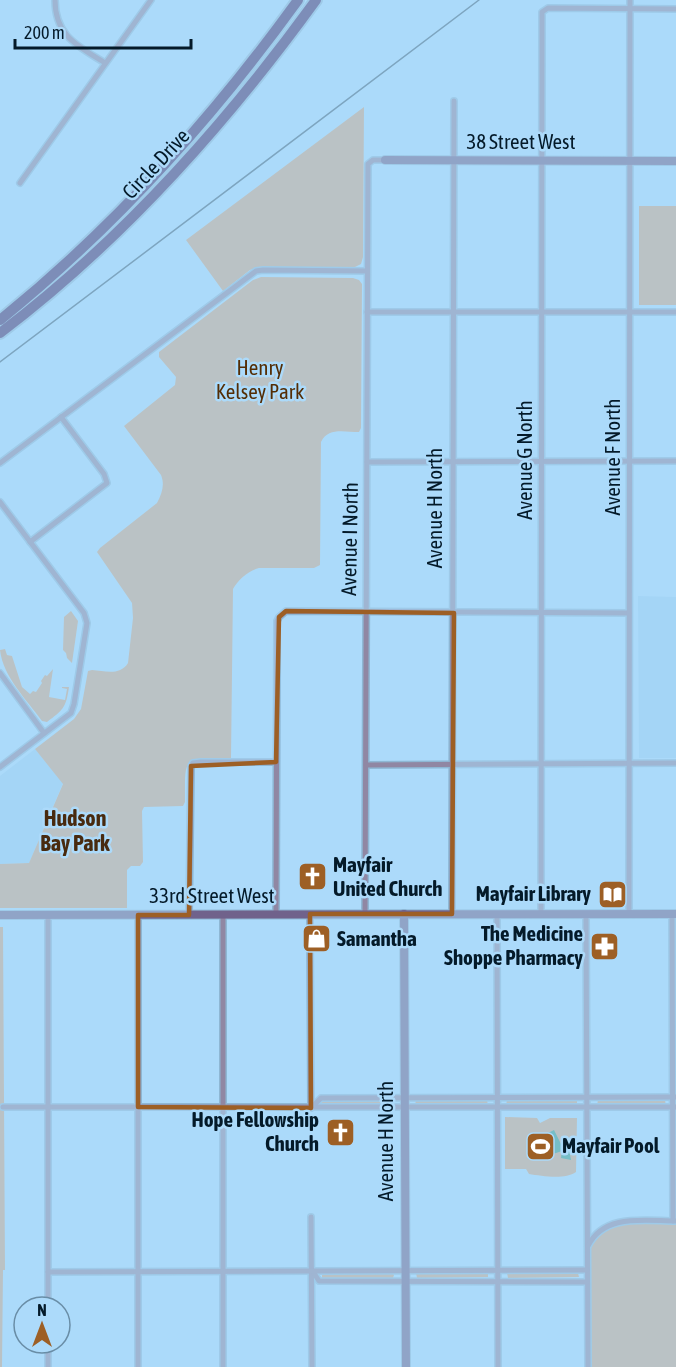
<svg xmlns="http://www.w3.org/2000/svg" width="676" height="1367" font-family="'Asap Condensed',sans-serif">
	<rect width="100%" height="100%" fill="#acdafa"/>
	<g fill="#9bcef2">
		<path d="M638,596L676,597V758H639Z"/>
		<path d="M35,749L63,783L29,863L0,864V776Z"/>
	</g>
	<g fill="#cda585">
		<path d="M364,107L363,257L361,264L355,267H259L250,270L223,291L186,240Z"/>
		<rect x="639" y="206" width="37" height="99"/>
		<path d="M261,277L353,278L359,280L362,284L361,428L359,432C344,432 328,427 321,442L320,565L314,568H259C248,571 238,580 233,589L231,758L228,760C182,759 185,756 185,802L183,806L144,807L142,811L143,862L140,866H131L127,870V908H0V864L29,863L63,784L35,749L74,719L81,709L88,671L92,670C105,671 120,676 128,663L133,618L132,603L97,552L100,548L157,503C162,493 165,485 161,475L124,426L175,385L176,377L159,357V352L253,280Z"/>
		<path d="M71,611L78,621L72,663L67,658L66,653L63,650L64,617Z"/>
		<path d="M5,649L7,655L12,656L22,687L30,694L33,691L36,692L42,683L41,681L45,675L47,676L53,669L49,697L65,700L67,689L62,688V687H69C66,708 63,710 47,722L42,721C27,700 3,677 0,650Z"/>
		<path d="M0,927H3L5,1270H3L2,1367H0Z"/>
		<path d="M393,1100L394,1106H321V1101Z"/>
		<path d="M416,1100H487L488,1105H415Z"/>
		<path d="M507,1100H577V1105H506Z"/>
		<path d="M665,1100L666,1106L597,1105L598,1100Z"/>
		<path d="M505,1117L537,1118L540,1123L550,1118H577L576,1172C565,1180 542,1176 529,1174L526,1169H505Z"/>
		<path d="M676,1221V1367H588L587,1248L591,1240L611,1224Z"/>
		<path d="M322,1273H392L394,1275L393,1278H322Z"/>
		<path d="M416,1273H488V1277L417,1278Z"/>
		<path d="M507,1273H578L579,1277L508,1278Z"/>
	</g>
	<path fill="#359b8a" d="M554,1130L561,1144L565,1138L571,1140L569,1149L571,1160L561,1158L562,1151L553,1154L544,1135Z"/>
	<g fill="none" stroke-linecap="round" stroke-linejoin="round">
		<defs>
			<g id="street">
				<path d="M55,0C55,36 78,46 105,63"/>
				<path d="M20,183L151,0"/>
				<path d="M367,312H676"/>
				<path d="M367,462L676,461"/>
				<path d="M0,463L256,271L263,270L367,271"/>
				<path d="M0,502L84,613L87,623L74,704L71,713L0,767"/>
				<path d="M30,542L107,483L104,474L61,417"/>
				<path d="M0,673L44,733"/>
				<path d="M366,765L676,763"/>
				<path d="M48,914V1307"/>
				<path d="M276,914L277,621L279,617L286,611L629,613"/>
				<path d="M310,914L311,1108"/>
				<path d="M365,914L368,164L373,160H385"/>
				<path d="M452,914L454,101"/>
				<path d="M541,914L542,12L548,8L676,9"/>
				<path d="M586,914L588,1367"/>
				<path d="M629,914L630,0"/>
				<path d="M672,914L673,1221"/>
				<path d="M189,915L191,766L193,763L201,762H276"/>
				<path d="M223,915V1367"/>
				<path d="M497,915L498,1367"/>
				<path d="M3,1107H676"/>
				<path d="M311,1108L321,1098L676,1097"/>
				<path d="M311,1217L312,1367"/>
				<path d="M588,1246C604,1213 645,1221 676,1221"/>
				<path d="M312,1270L319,1281L587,1282"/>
				<path d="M48,1272L587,1270"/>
				<path d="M48,1343V1367"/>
				<path d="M138,1367V915"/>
			</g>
			<g id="secondary">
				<path d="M385,160L676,161"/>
				<path d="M404,914L406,1367"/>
				<path d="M0,915L676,914"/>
			</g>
			<g id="highway">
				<path d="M0,320C115,227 212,119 298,0"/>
				<path d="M0,333C123,240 226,124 316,0"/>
			</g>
		</defs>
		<use href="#street" stroke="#8eb7d4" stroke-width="8"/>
		<use href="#secondary" stroke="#8eb7d4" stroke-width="10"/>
		<use href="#highway" stroke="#8eb7d4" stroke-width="14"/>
		<use href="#street" stroke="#9087a3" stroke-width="5"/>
		<use href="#secondary" stroke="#70628b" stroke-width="8"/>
		<use href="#highway" stroke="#463069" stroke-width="10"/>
		<path stroke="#46657b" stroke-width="1.5" d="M0,362L479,0"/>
	</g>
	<path d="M0 0H676V1367H0ZM286,611L454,613L452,914H310L311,1108L138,1107V915H189L191,766L276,762L279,617Z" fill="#acdafa" fill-opacity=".55" fill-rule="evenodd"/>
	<path fill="none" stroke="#9d5f25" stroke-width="4.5" stroke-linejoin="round" d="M286,611L454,613L452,914H310L311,1108L138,1107V915H189L191,766L276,762L279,617Z"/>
	<defs>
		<symbol id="church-square" viewBox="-11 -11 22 22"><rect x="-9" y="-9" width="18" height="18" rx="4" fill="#9d5f25" stroke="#acdafa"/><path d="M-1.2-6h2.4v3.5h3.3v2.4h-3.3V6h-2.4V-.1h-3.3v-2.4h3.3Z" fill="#fff"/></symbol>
		<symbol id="library-square" viewBox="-11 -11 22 22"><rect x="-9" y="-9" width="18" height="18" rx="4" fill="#9d5f25" stroke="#acdafa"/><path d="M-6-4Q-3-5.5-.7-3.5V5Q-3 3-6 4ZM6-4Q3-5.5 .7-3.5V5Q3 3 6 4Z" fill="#fff"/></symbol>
		<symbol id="shop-square" viewBox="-11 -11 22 22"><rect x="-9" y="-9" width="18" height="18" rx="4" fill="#9d5f25" stroke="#acdafa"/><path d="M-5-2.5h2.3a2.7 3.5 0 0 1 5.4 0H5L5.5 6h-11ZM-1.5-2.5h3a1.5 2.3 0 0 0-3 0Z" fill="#fff"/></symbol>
		<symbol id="pharmacy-square" viewBox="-11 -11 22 22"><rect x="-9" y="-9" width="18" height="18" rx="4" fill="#9d5f25" stroke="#acdafa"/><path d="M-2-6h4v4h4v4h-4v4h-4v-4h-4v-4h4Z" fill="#fff"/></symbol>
		<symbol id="stadium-square" viewBox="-11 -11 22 22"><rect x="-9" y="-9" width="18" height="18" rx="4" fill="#9d5f25" stroke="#acdafa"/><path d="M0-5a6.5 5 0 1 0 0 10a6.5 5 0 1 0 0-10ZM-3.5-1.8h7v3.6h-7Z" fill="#fff"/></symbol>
	</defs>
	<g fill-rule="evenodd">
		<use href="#church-square" x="296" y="860" width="33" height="33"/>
		<use href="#library-square" x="596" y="878" width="33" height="33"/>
		<use href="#shop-square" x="300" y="922" width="33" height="33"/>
		<use href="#pharmacy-square" x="588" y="930" width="33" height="33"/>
		<use href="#church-square" x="324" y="1116" width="33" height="33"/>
		<use href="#stadium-square" x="524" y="1130" width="33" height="33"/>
	</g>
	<g text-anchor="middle" stroke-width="5" stroke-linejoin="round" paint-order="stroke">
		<g font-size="21" fill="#041a29" stroke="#acdafa">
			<text x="521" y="149">38 Street West</text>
			<text transform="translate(156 164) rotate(-47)" y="7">Circle Drive</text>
			<text transform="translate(613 457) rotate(-90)" y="7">Avenue F North</text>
			<text transform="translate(525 460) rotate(-90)" y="7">Avenue G North</text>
			<text transform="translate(435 508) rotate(-90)" y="7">Avenue H North</text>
			<text transform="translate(350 539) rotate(-89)" y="7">Avenue I North</text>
			<text x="212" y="903">33rd Street West</text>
			<text transform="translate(386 1141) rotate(-90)" y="7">Avenue H North</text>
		</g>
		<g font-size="21" fill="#542d05" stroke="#acdafa">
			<text x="260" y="375">Henry<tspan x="260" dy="24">Kelsey Park</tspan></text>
		</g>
		<g font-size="21" font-weight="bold" fill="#041a29" stroke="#acdafa" text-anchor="start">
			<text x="333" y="872">Mayfair<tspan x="333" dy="24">United Church</tspan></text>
			<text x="591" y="901" text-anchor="end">Mayfair Library</text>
			<text x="583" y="941" text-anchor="end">The Medicine<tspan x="583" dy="24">Shoppe Pharmacy</tspan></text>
			<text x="337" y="946">Samantha</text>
			<text x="319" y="1127" text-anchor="end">Hope Fellowship<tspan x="319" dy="24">Church</tspan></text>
			<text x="562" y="1153">Mayfair Pool</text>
		</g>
		<g font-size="22" font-weight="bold" fill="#482a0f" stroke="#acdafa">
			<text x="75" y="826">Hudson<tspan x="75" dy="25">Bay Park</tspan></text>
		</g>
	</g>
	<g transform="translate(42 1325)"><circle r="28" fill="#acdafa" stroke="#698da6" stroke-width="1.5"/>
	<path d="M0-4.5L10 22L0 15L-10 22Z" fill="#9d5f25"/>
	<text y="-9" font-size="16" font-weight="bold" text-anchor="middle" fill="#041a29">N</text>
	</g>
	<path d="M15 39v9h176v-9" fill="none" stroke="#041a29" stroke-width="3"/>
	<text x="24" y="39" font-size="18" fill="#041a29" stroke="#acdafa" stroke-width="4.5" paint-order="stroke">200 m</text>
</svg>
